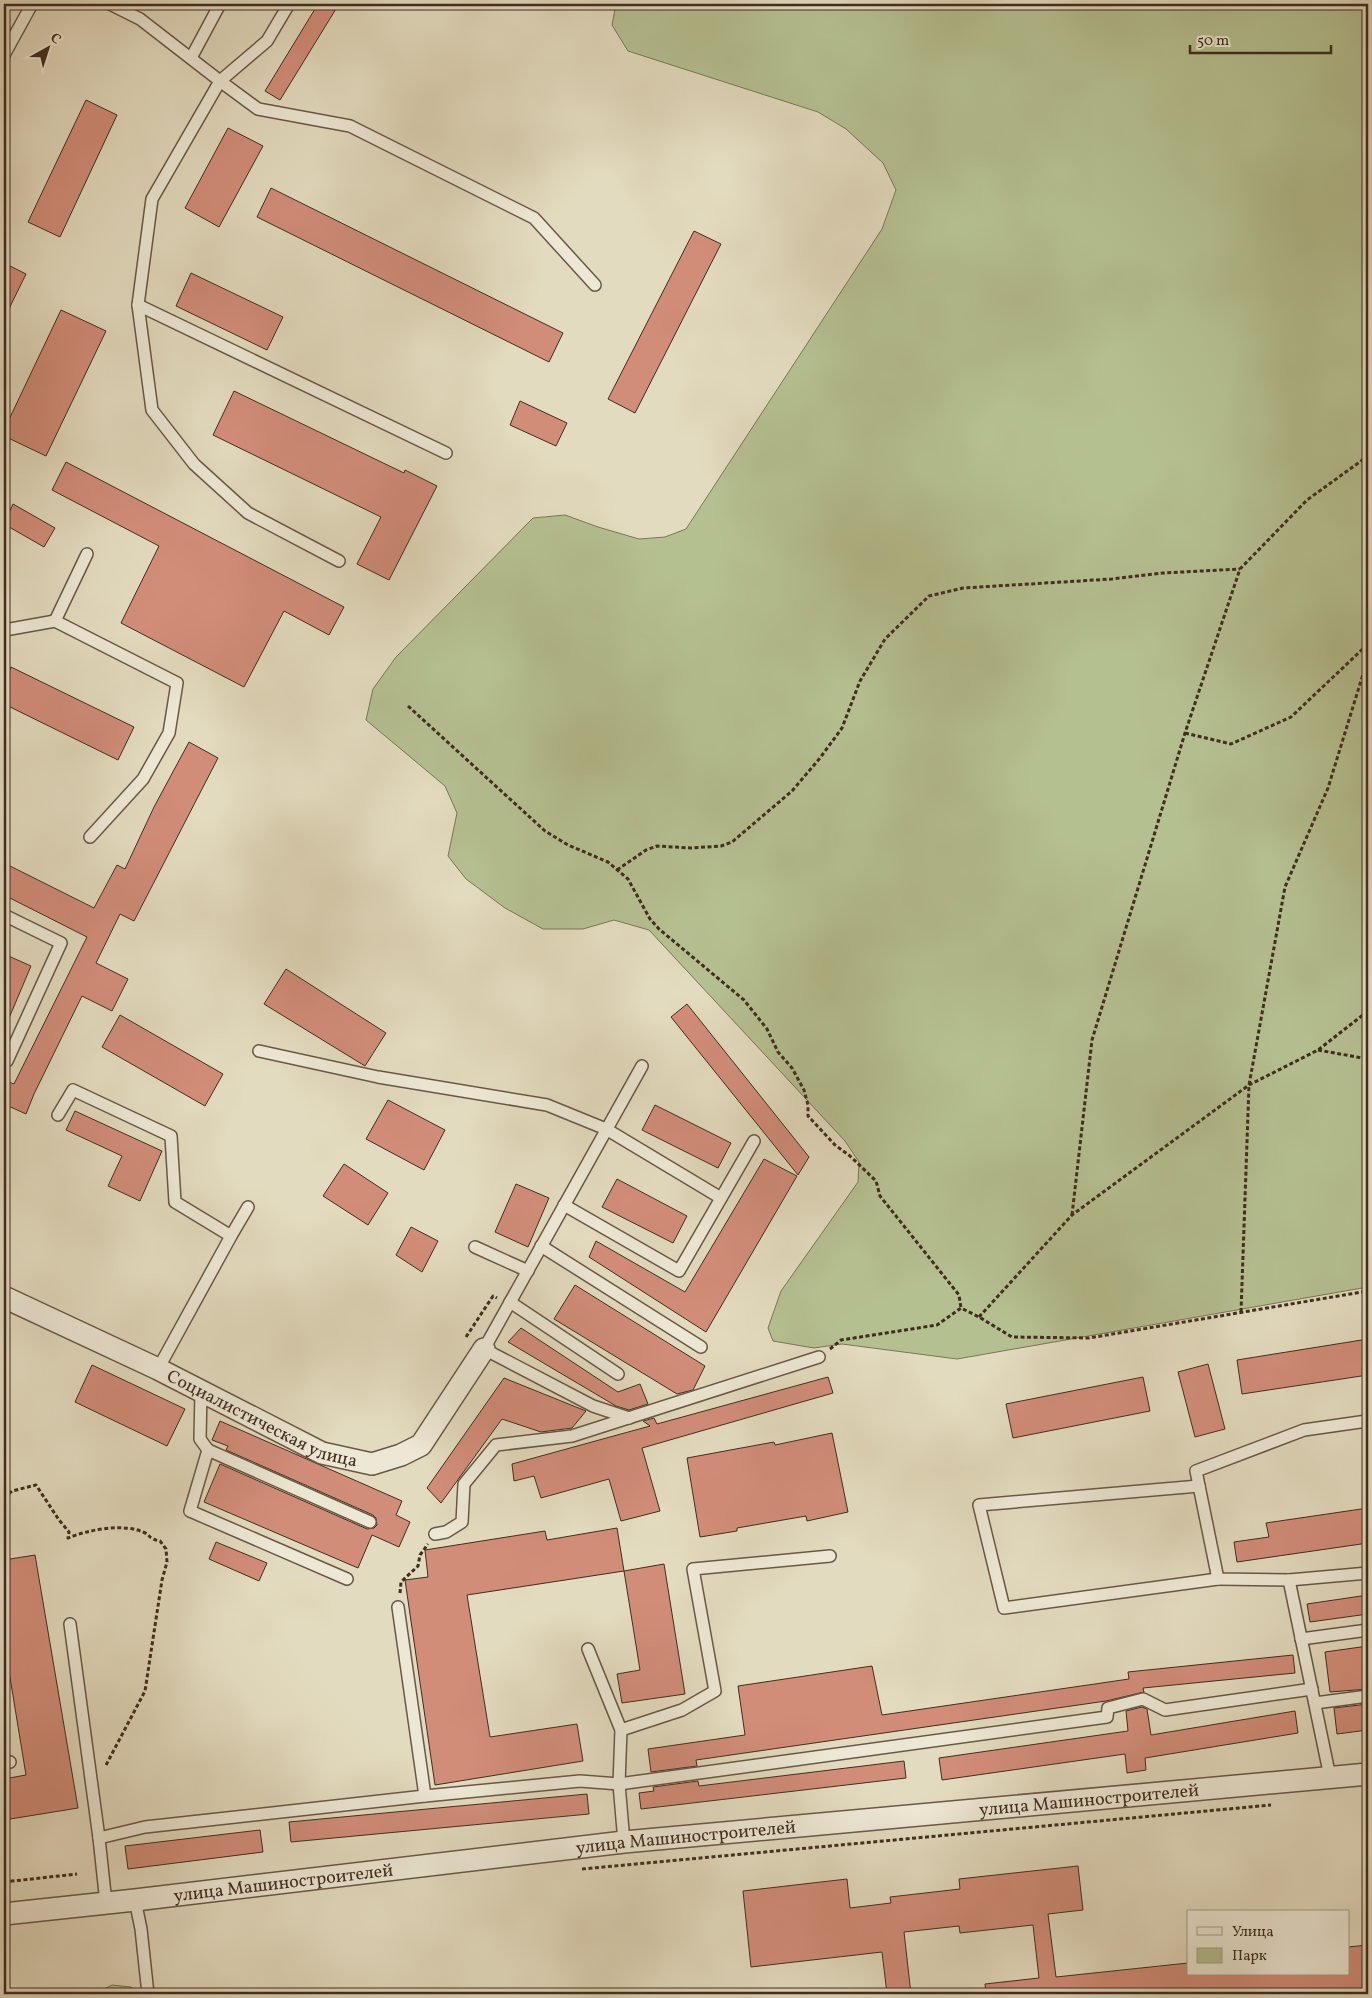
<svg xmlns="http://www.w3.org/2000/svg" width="1372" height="1998" font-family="Vollkorn,serif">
	<rect width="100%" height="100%" fill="#e3dbbf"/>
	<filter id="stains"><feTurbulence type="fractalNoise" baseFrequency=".004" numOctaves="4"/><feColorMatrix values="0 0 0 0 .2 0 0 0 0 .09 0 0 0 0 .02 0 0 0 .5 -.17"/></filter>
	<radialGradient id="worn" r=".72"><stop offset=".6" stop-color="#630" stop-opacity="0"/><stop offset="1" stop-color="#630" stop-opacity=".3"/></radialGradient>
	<g fill="#b5c091" stroke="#7a7658">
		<path d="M616,4H1368V1287L957,1359L842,1344L814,1348L773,1341L768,1328L781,1291L858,1182L859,1162L845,1141L649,930L614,920L583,929H543L505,908L466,879L448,856L457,813L445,786L366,720L373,689L396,657L533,518L565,515L598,527L639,539L665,537L686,529L882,229L896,190L883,163L846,129L818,112L628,51L612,25Z"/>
		<path d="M112,1985L131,1987L140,1994H94Z"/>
	</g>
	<g fill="#d28d79" stroke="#402d1f">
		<path d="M318,4H339L280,100L265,91Z"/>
		<path d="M86,100L117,115L60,237L28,222Z"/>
		<path d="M228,128L263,146L219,227L185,208Z"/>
		<path d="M271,188L563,333L549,362L257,217Z"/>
		<path d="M694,231L721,244L635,413L608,399Z"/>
		<path d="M4,263L26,274L4,319Z"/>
		<path d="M191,273L283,317L267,350L176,306Z"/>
		<path d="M61,310L106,331L46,456L4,436V430Z"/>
		<path d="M234,391L404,473L405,470L437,486L389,580L357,564L381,517L213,435Z"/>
		<path d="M520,401L567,423L556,446L510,425Z"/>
		<path d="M66,462L344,607L329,635L284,611L244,687L121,623L159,546L52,490Z"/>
		<path d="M13,504L55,528L44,547L4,524Z"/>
		<path d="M11,667L134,727L118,760L4,704V683Z"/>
		<path d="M189,742L218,758L134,921L120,914L96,963L128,979L112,1011L82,996L34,1094L26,1114L4,1104V1080L14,1084L87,937L4,895V863L94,908L117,865L125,869L154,807Z"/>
		<path d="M4,954L31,966L4,1030Z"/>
		<path d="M286,969L386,1033L365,1066L264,1004Z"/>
		<path d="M687,1004L809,1157L798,1175L671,1017Z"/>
		<path d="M120,1015L223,1074L205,1106L102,1047Z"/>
		<path d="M388,1100L445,1130L424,1170L366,1139Z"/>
		<path d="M655,1105L731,1143L718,1168L642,1130Z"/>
		<path d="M75,1111L162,1151L140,1201L108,1186L122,1156L66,1130Z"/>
		<path d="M764,1159L797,1176L706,1332L589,1257L596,1241L685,1292Z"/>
		<path d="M344,1164L388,1193L368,1225L323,1196Z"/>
		<path d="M617,1179L687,1216L673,1243L602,1207Z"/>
		<path d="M516,1184L549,1198L528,1247L495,1232Z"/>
		<path d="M411,1227L438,1241L422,1272L396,1255Z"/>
		<path d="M575,1285L705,1366L693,1390L677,1394L554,1319Z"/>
		<path d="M521,1328L618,1392L640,1384L648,1404L629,1410L616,1406L508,1342Z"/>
		<path d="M1368,1339V1375L1242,1394L1237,1360Z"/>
		<path d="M1208,1364L1225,1429L1195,1437L1178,1372Z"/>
		<path d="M92,1365L185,1409L167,1446L75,1402Z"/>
		<path d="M828,1377L833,1393L642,1448L660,1511L621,1521L609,1479L541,1498L534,1476L514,1481L512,1464L650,1426L643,1421L654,1418L657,1424Z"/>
		<path d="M1143,1377L1150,1411L1013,1438L1006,1404Z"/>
		<path d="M504,1378L586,1411L572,1428L541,1432L502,1419L441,1503L427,1488Z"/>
		<path d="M220,1421L402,1501L396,1515L410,1522L399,1547L372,1535L358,1568L204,1502L220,1464L367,1529L374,1528L377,1525L376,1518L373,1515L226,1450L228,1446L212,1440Z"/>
		<path d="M832,1433L848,1512L807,1521L806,1516L737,1528V1531L700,1537L687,1458L774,1442L775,1445Z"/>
		<path d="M1368,1508V1543L1237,1562L1234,1542L1269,1537L1266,1523Z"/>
		<path d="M617,1528L624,1571L467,1595L490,1737L577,1724L583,1761L435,1785L405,1580L428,1577L425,1550L545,1531L547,1540Z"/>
		<path d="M216,1542L267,1563L259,1581L209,1559Z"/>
		<path d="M35,1555L78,1808L4,1820V1779L26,1775L4,1641V1560Z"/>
		<path d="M664,1564L685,1694L622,1703L617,1674L640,1670L624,1571Z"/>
		<path d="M1368,1595V1614L1310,1622L1307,1604Z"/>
		<path d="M1368,1646V1689L1330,1692L1325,1652Z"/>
		<path d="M1293,1655L1295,1673L1143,1688L1144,1692L1106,1701L696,1760L697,1766L651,1772L648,1749L745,1735L738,1686L872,1666L882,1715L1129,1679L1128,1672Z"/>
		<path d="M1368,1704V1730L1337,1734L1334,1708Z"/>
		<path d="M1142,1707L1147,1709L1151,1735L1295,1711L1298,1733L1145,1758L1146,1770L1127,1773L1125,1754L942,1780L939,1758L1128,1731L1126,1711Z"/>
		<path d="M904,1761L906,1778L641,1809L639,1793L654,1791L653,1787L698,1781L699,1786Z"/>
		<path d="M587,1794L589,1814L291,1842L289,1822Z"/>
		<path d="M260,1830L263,1852L128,1869L125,1846Z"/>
		<path d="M1078,1866L1083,1910L1048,1914L1056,1977L1188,1963V1974H1348V1947L1368,1945V1994H986L985,1984L1039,1978L1033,1925L960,1933L959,1926L904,1932L911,1994H887L882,1952L751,1967L743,1891L847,1879L850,1908L891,1903L890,1897L960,1889L959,1879Z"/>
	</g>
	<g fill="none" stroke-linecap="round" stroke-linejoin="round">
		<defs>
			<g id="lane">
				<path d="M110,4L140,19L220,81L152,199L138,305L152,410L194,464L248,513L339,561"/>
				<path d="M289,4L267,41L220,81L258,109L350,126L534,218L595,285"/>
				<path d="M4,55L32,4"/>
				<path d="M191,58L220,4"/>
				<path d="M138,305L446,453"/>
				<path d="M55,621L87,554"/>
				<path d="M4,633L5,630L55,621L177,683L169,733L143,779L90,837"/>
				<path d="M4,915L61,943L7,1061L4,1059"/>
				<path d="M259,1051L378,1077L547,1105L606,1129L721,1198"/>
				<path d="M58,1115L73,1090L171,1136L175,1202L231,1236L158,1369"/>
				<path d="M564,1205L679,1271L754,1141"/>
				<path d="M231,1236L248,1207"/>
				<path d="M541,1246L701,1347"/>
				<path d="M475,1247L528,1271"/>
				<path d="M510,1302L618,1374"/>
				<path d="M201,1391L200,1439L208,1450L190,1511L347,1579"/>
				<path d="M629,1418L593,1406L484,1349L642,1066"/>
				<path d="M1367,1421L1304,1430L1196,1471L1218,1579L1289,1580L1368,1573"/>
				<path d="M208,1450L370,1522"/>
				<path d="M1199,1486L979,1505L1004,1608L1218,1579"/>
				<path d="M435,1534L446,1532L462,1522L464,1484L496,1445L572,1436L819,1357"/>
				<path d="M1289,1580L1330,1777"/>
				<path d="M398,1607L425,1796"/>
				<path d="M70,1624L99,1838"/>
				<path d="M1301,1639L1368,1630"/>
				<path d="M588,1649L621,1730L619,1784L624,1842"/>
				<path d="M1315,1703L1368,1696"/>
				<path d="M621,1730L682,1710L715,1691L693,1569L830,1556"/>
				<path d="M4,1763L10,1762"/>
				<path d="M135,1900L141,1929L148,1994"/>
				<path d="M106,1903L99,1838L145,1827L425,1796L580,1781L619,1784L1107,1717L1108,1708L1143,1699L1165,1710L1312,1689"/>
			</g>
			<g id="street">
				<path id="s1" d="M4,1297L158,1369L322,1453L372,1464L401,1455L421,1445L484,1349"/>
				<path id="s2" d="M4,1914L135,1900L624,1842L1368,1774"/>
			</g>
		</defs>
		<use href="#lane" stroke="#695847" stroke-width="14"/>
		<use href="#street" stroke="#695847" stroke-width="24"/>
		<g stroke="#402d1f" stroke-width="3" stroke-dasharray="4 2.5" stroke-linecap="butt">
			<path d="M408,706L545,831L568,845L608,862L628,879L650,919L659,929L744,1000L767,1029L778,1052L792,1068L804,1090L808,1105V1116L835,1145L850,1156L876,1181L880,1196L959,1295L961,1308"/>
			<path d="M1185,733L1231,744L1291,717L1368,644"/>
			<path d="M617,870L646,850L657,846L691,848L721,846L732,842L792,791L820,758L842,728L860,681L885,639L929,596L963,588L1112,579L1163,573L1240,569"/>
			<path d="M1318,1050L1368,1059"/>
			<path d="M1072,1215L1092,1040L1185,733L1240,569L1307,500L1368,456"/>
			<path d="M1241,1312L1249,1085L1285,887L1328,788L1368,658"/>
			<path d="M979,1317L1072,1215L1249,1085L1318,1050L1368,1011"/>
			<path d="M466,1337L493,1296L497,1298"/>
			<path d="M830,1349L841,1340L937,1325L961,1308L979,1317L1012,1337L1089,1338L1368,1291"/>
			<path d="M4,1498L12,1491L36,1485L59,1520L69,1532L68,1538C87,1530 123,1523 143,1532C151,1535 148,1539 160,1541L166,1549L167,1562L162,1580L145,1691L105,1767"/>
			<path d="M400,1593L401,1582L418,1566L420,1555L428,1544"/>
			<path d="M582,1869L1271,1805"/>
			<path d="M4,1882L77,1874"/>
		</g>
		<use href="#lane" stroke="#ede8d5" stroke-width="11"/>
		<use href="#street" stroke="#ede8d5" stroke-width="21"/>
	</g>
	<g text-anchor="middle" stroke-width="4.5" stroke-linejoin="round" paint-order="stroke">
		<g font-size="18" fill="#402d1f" stroke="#ede8d5">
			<text dy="6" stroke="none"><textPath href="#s1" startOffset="286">Социалистическая улица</textPath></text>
			<text dy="6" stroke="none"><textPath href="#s2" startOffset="1091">улица Машиностроителей</textPath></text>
			<text dy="6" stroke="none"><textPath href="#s2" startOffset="686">улица Машиностроителей</textPath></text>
			<text dy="6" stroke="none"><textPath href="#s2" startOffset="281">улица Машиностроителей</textPath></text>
		</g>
	</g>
	<rect width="1372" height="1998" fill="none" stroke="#e3dbbf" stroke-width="20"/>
	<rect x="5" y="5" width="1362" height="1988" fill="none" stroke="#402d1f" stroke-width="2.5"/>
	<rect x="10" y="10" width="1352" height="1978" fill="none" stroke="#402d1f"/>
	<rect x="1187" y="1910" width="162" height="65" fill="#ede8d5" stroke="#a89d8c"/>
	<rect x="1197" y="1927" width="25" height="8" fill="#ede8d5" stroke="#a89d8c"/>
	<text x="1232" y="1936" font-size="15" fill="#402d1f">Улица</text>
	<rect x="1197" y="1948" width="25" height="15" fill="#b5c091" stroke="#a89d8c"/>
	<text x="1232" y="1960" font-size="15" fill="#402d1f">Парк</text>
	<g transform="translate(48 48) rotate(39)" stroke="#ede8d5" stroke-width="4" paint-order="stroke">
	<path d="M0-4L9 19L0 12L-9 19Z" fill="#402d1f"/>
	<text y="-8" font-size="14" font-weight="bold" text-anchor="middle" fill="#402d1f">С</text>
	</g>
	<path d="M1190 45v8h141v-8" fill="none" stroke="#402d1f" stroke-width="2.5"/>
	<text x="1197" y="45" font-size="15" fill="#402d1f" stroke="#ede8d5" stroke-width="4" paint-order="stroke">50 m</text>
	<rect width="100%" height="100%" filter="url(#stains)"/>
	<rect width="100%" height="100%" fill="url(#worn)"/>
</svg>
